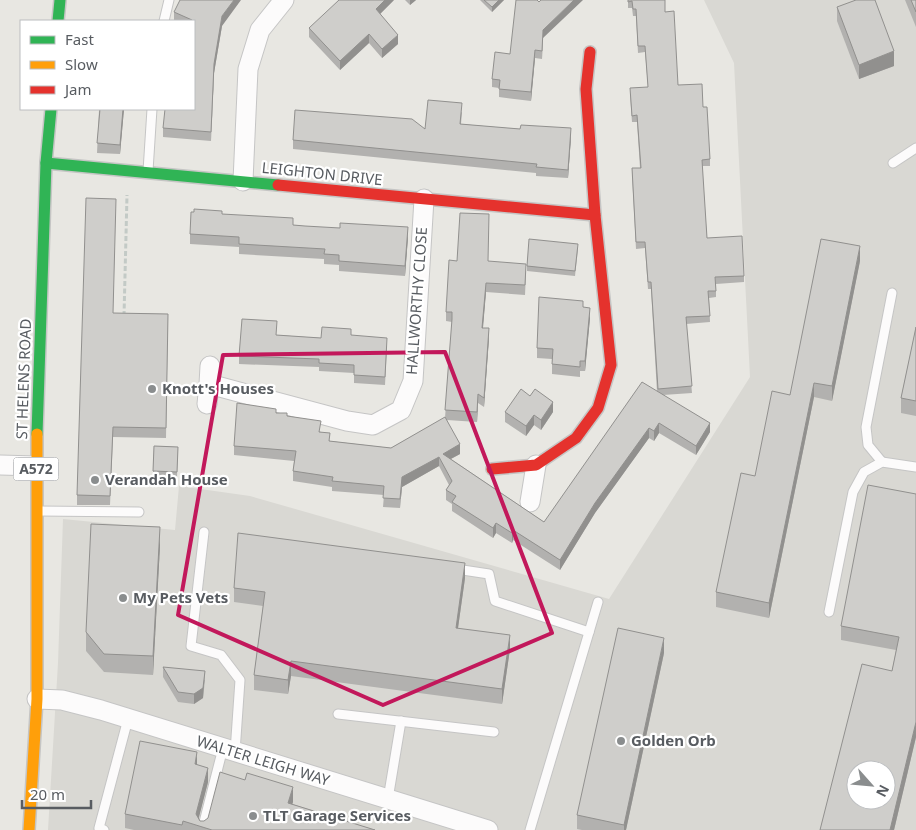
<svg xmlns="http://www.w3.org/2000/svg" width="916" height="830" font-family="'Noto Sans',sans-serif">
	<rect width="100%" height="100%" fill="#e8e7e2"/>
	<path fill="#d9d8d3" fill-rule="evenodd" d="M704,0H916V830H48L58,663L63,519L175,530L179,486L250,496L609,599L750,377L734,63ZM856,770H886V800H856Z"/>
	<g fill="none" stroke-linecap="round" stroke-linejoin="round">
		<defs>
			<g id="lane">
				<path d="M164,21L169,0"/>
				<path d="M893,163L916,148"/>
				<path d="M148,171L152,109"/>
				<path d="M882,462L868,445L866,427L892,293"/>
				<path d="M39,511L139,512"/>
				<path d="M204,532L191,646L221,655L240,680L235,752"/>
				<path d="M456,569L489,574L495,601L589,632"/>
				<path d="M829,612L853,492L864,472L882,462L916,467"/>
				<path d="M338,714L494,732"/>
				<path d="M388,799L401,721"/>
				<path d="M104,830L99,828L128,719"/>
				<path d="M202,830L223,748"/>
				<path d="M530,830L598,602"/>
			</g>
			<g id="street">
				<path d="M243,181L248,69L260,30L284,0"/>
				<path d="M209,384L210,366"/>
				<path d="M207,404L209,384L347,421L373,425L401,410L413,381L424,199"/>
				<path d="M0,465L36,466"/>
				<path d="M530,502L536,465"/>
				<path d="M37,699L62,700L101,710L488,830"/>
			</g>
			<g id="fast">
				<path d="M58,21L60,0"/>
				<path d="M46,163L278,185"/>
				<path d="M37,434L46,163L51,109"/>
			</g>
			<path id="slow" d="M29,830L37,699V434"/>
			<g id="jam">
				<path d="M278,185L595,215"/>
				<path d="M492,469L536,465L576,438L598,408L611,365L595,215L586,89L590,52"/>
			</g>
		</defs>
		<use href="#lane" stroke="#c5c5c5" stroke-width="11"/>
		<use href="#street" stroke="#c5c5c5" stroke-width="21"/>
		<use href="#fast" stroke="#c5c5c4" stroke-width="14"/>
		<use href="#slow" stroke="#c5c5c4" stroke-width="14"/>
		<use href="#jam" stroke="#c5c5c4" stroke-width="14"/>
		<path stroke="#c3cac6" stroke-width="3" stroke-dasharray="5 2.5" stroke-linecap="butt" d="M124,316L127,195"/>
		<use href="#lane" stroke="#fcfbfb" stroke-width="9"/>
		<use href="#street" stroke="#fcfbfb" stroke-width="19"/>
		<use href="#fast" stroke="#30b455" stroke-width="11"/>
		<use href="#slow" stroke="#ff9f0a" stroke-width="11"/>
		<use href="#jam" stroke="#e5322d" stroke-width="11"/>
	</g>
	<g fill="#b2b1af">
		<path d="M394,0L380,14L398,44L382,58L369,43L340,70L309,37V28Z"/>
		<path d="M405,0H416L410,5Z"/>
		<path d="M480,0H504L492,12Z"/>
		<path d="M628,0H665V12L678,85L703,107L710,159V166H702L707,238L744,276V282L716,284V297L709,298L710,322L686,324L692,393L663,395L710,432L696,455L659,433L654,441L649,438L595,513L560,570L513,540L512,543L496,533L493,538L452,511V504L446,500V490L449,485L439,466L402,487L400,508L383,507L384,495L332,491V487L293,481V471L294,461L234,455V446L276,413L321,432L330,441L391,448L445,418L452,322L446,321V312L457,261H488L526,273L525,295L486,292L483,328L489,338L484,407L478,403L477,422L447,420L460,454L451,459L544,522L657,392L651,289H648L645,248L636,249L632,175V168H640L637,122H632L630,94L648,87L645,52L638,53L636,16H633L632,8H628Z"/>
		<path d="M905,0H916V27Z"/>
		<path d="M837,7L894,66L859,79L837,21Z"/>
		<path d="M174,12L222,26L214,73L211,141L163,137V128L194,109V21H174Z"/>
		<path d="M543,38L542,59L535,58L531,101L499,97V88L492,87V79L510,54Z"/>
		<path d="M91,109H124L120,154L97,153L99,110Z"/>
		<path d="M462,112L461,124L520,129L571,137L568,178L536,176V173L293,149V140L425,129Z"/>
		<path d="M222,214L293,225L408,237L405,276L339,271V265L324,264V259L239,254V247L190,244V234Z"/>
		<path d="M578,249L575,276L527,271V266Z"/>
		<path d="M860,261L832,401L814,397L769,618L716,607V592L755,476Z"/>
		<path d="M583,307L590,318L585,371H580V377L552,374V359L537,358V348Z"/>
		<path d="M113,313L168,314L166,438L113,437L110,505H77V495Z"/>
		<path d="M916,327V416L901,413V398Z"/>
		<path d="M277,335L321,338L351,336L387,346L385,385L354,383V373L319,371V367L239,364V356Z"/>
		<path d="M505,412H553L541,430L534,425L526,436L505,422Z"/>
		<path d="M154,446L178,447L177,477L153,476Z"/>
		<path d="M916,494V737L894,830H820L892,671L896,650L841,640V626Z"/>
		<path d="M160,546L153,675L104,672L86,651V632Z"/>
		<path d="M465,578L458,628L510,649L502,704L291,676L288,694L254,690V675L263,606L234,602V588Z"/>
		<path d="M664,653L626,830H582L577,829V815Z"/>
		<path d="M163,667L205,680L203,698L194,704L178,702L163,677Z"/>
		<path d="M197,764L208,782L198,819L200,821H204L293,802L292,804L375,830H134L125,828V814Z"/>
	</g>
	<g fill="#91908e">
		<path d="M234,0H241L222,26L214,73L211,141L214,64L222,16Z"/>
		<path d="M385,0H394L376,18V9Z"/>
		<path d="M410,0H416L410,5Z"/>
		<path d="M499,0H504L492,12V7Z"/>
		<path d="M574,0H583L543,38L542,59L543,30Z"/>
		<path d="M369,34V43L340,70V61Z"/>
		<path d="M398,35V44L382,58V49Z"/>
		<path d="M535,50V58L531,101V92Z"/>
		<path d="M894,51V66L859,79V65Z"/>
		<path d="M123,109H124L120,154V145Z"/>
		<path d="M571,128V137L568,178V170Z"/>
		<path d="M408,227V237L405,276V266Z"/>
		<path d="M860,246V261L832,401V386Z"/>
		<path d="M486,283V292L482,338V328Z"/>
		<path d="M590,308V318L585,371V361Z"/>
		<path d="M489,328V338L484,407V398Z"/>
		<path d="M814,383V397L769,618V603Z"/>
		<path d="M478,394V403L477,422V412Z"/>
		<path d="M553,402V412L541,430V420Z"/>
		<path d="M534,415V425L526,436V426Z"/>
		<path d="M659,423V433L654,441V431Z"/>
		<path d="M710,423V432L696,455V446Z"/>
		<path d="M649,428V438L595,513L560,570V560L595,503Z"/>
		<path d="M460,444V454L443,463V454Z"/>
		<path d="M439,457V466L402,487L400,508L402,477Z"/>
		<path d="M496,523V533L493,538V528Z"/>
		<path d="M160,527V546L153,675V656Z"/>
		<path d="M513,530V540L512,543V533Z"/>
		<path d="M465,563V578L456,642V628Z"/>
		<path d="M510,635V649L502,704V689Z"/>
		<path d="M664,638V653L626,830H624V825Z"/>
		<path d="M291,661V676L288,694V680Z"/>
		<path d="M205,671L203,698L194,704V694Z"/>
		<path d="M916,722V737L894,830H890Z"/>
		<path d="M197,752V767L195,764Z"/>
		<path d="M208,768V782L197,825L196,814Z"/>
		<path d="M293,787V802L288,817V803Z"/>
	</g>
	<g fill="#cfcecb" stroke="#91908e" fill-rule="evenodd">
		<path d="M180,0H234L222,16L214,64L211,132L163,128L165,109H194V21H192V20L174,12Z"/>
		<path d="M339,0H385L376,9L398,35L382,49L369,34L340,61L309,28Z"/>
		<path d="M484,0H499L492,7Z"/>
		<path d="M516,0H537L539,2L541,0H574L543,30L542,51L535,50L531,92L499,89L500,80L492,79L495,52L510,54Z"/>
		<path d="M628,0H665V12L674,11L678,85L702,84L703,107H707L710,159L702,160L707,238L742,236L744,276L715,277L716,291H708L710,316L686,317L692,386L658,389L651,282H648L645,242H636L632,168H641L637,115L632,116L630,88L648,87L645,46H638L636,9H633L632,1L628,2Z"/>
		<path d="M856,0H875L894,51L859,65L837,7Z"/>
		<path d="M911,0H916V12Z"/>
		<path d="M428,100L462,103L460,124L520,129L521,125L571,128L568,170L536,167L537,164L293,140L295,110L412,119L425,129Z"/>
		<path d="M100,109H123L120,145L97,143Z"/>
		<path d="M86,198L116,199L113,313L168,314L166,428L113,427L110,496L77,495Z"/>
		<path d="M194,209L222,211V214L293,218V225L305,226L340,228V223L408,227L405,266L339,261V255L324,254L325,249L239,244V237L190,234L191,212H194Z"/>
		<path d="M460,213L489,214L488,261L526,264L525,285L486,283L482,328H489L484,398L478,394L477,412L445,410L452,319V312H446L449,260L457,261Z"/>
		<path d="M529,239L578,244L575,271L527,266Z"/>
		<path d="M821,239L860,246L832,386L814,383L769,603L716,592L741,473L755,476L772,391L790,395Z"/>
		<path d="M539,297L583,301V307L590,308L585,361H580V367L552,364L553,349L537,348Z"/>
		<path d="M242,319L277,321L276,335L321,338L322,327L351,329V335L387,338L385,377L354,375V365L319,363V359L239,356Z"/>
		<path d="M916,327V401L901,398Z"/>
		<path d="M642,382L710,423L696,446L659,423L654,431L649,428L595,503L560,560L513,530L512,533L496,523L493,528L452,502L456,496L446,490L452,481L439,457L402,477L400,499L383,498L384,486L332,481L333,477L293,471L296,451L234,446L237,403L276,409V413H287V416L321,421L319,432L330,433L329,441L391,448L445,417L460,444L443,454L544,522Z"/>
		<path d="M521,389L530,396L535,389L553,402L541,420L534,415L526,426L505,412Z"/>
		<path d="M154,446L178,447L177,472L153,471Z"/>
		<path d="M868,485L916,494V722L890,830H820L862,664L892,671L899,637L841,626ZM856,770H886V800H856Z"/>
		<path d="M91,524L160,527L153,656L104,654L86,632Z"/>
		<path d="M238,533L465,563L456,628L510,635L502,689L291,661L288,680L254,675L265,592L234,588Z"/>
		<path d="M618,628L664,638L624,825L577,815Z"/>
		<path d="M163,667L205,671L203,688L194,694L178,692Z"/>
		<path d="M140,741L197,752L195,764L208,768L196,814L200,821H204L208,818L220,772L245,780L247,773L293,787L288,803L375,830H212L183,821L182,825L125,814Z"/>
	</g>
	<path fill="none" stroke="#c2185b" stroke-width="4" stroke-linejoin="round" d="M445,352L552,633L383,705L178,615L223,355Z"/>
	<g fill="#8a8d8e" stroke="#fff" stroke-width="2">
		<circle cx="152" cy="389" r="5"/>
		<circle cx="95" cy="480" r="5"/>
		<circle cx="123" cy="598" r="5"/>
		<circle cx="621" cy="741" r="5"/>
		<circle cx="253" cy="816" r="5"/>
	</g>
	<g text-anchor="middle" stroke-width="4.5" stroke-linejoin="round" paint-order="stroke">
		<rect fill="#fff" stroke="#8a8d90" stroke-width="1" x="13.5" y="457.5" width="45" height="23" rx="4"/>
		<g font-size="14" font-weight="bold" fill="#585c61">
			<text x="36" y="474">A572</text>
		</g>
		<g font-size="15" fill="#585c61" stroke="#fff">
			<text transform="translate(322 174) rotate(6)" y="5">LEIGHTON DRIVE</text>
			<text transform="translate(417 301) rotate(-86)" y="5">HALLWORTHY CLOSE</text>
			<text transform="translate(24 379) rotate(-88)" y="5">ST HELENS ROAD</text>
			<text transform="translate(263 761) rotate(17)" y="5">WALTER LEIGH WAY</text>
		</g>
		<g font-size="15" font-weight="bold" fill="#585c61" stroke="#fff" text-anchor="start">
			<text x="162" y="394">Knott's Houses</text>
			<text x="105" y="485">Verandah House</text>
			<text x="133" y="603">My Pets Vets</text>
			<text x="631" y="746">Golden Orb</text>
			<text x="263" y="821">TLT Garage Services</text>
		</g>
	</g>
	<rect x="20" y="20" width="175" height="90" fill="#ffffff" stroke="#bcbec0"/>
	<rect x="30" y="36" width="25" height="8" fill="#30b455" stroke="#bcbec0"/>
	<text x="65" y="45" font-size="15" fill="#585c61">Fast</text>
	<rect x="30" y="61" width="25" height="8" fill="#ff9f0a" stroke="#bcbec0"/>
	<text x="65" y="70" font-size="15" fill="#585c61">Slow</text>
	<rect x="30" y="86" width="25" height="8" fill="#e5322d" stroke="#bcbec0"/>
	<text x="65" y="95" font-size="15" fill="#585c61">Jam</text>
	<g transform="translate(871 785) rotate(117)"><circle r="24" fill="#ffffff" stroke="#bcbec0"/>
	<path d="M0-4L9 19L0 12L-9 19Z" fill="#8a8d8e"/>
	<text y="-8" font-size="14" font-weight="bold" text-anchor="middle" fill="#585c61">N</text>
	</g>
	<path d="M22 800v8h69v-8" fill="none" stroke="#585c61" stroke-width="2.5"/>
	<text x="30" y="800" font-size="15" fill="#585c61" stroke="#ffffff" stroke-width="4" paint-order="stroke">20 m</text>
</svg>
